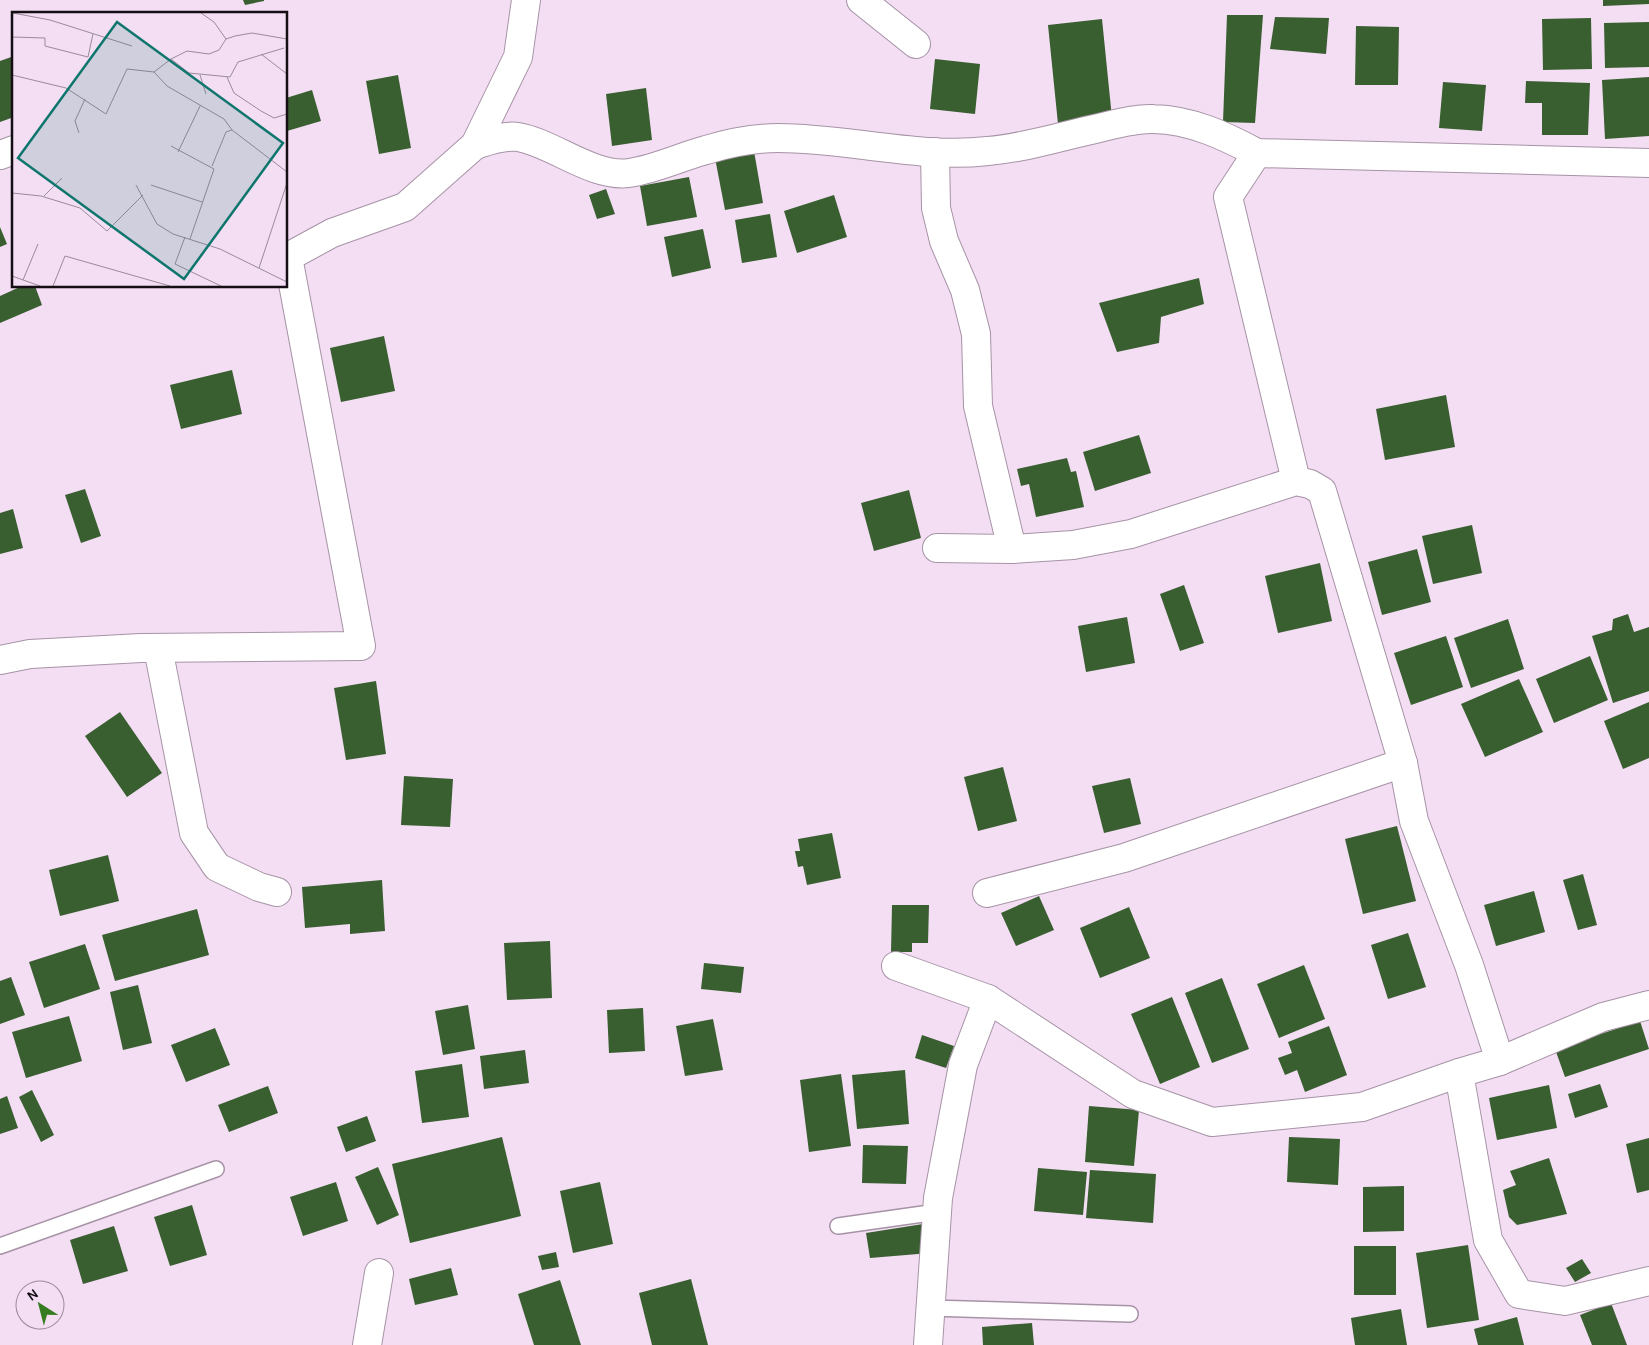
<svg xmlns="http://www.w3.org/2000/svg" width="1649" height="1345" font-family="Karla,sans-serif">
<rect width="100%" height="100%" fill="#f3def3"/>
<!-- building -->
<g fill="#395e30">
<polygon points="243,0 264,0 264,1 245,5"/>
<polygon points="1603,0 1649,0 1649,4 1603,6"/>
<polygon points="1227,15 1263,15 1255,123 1223,122"/>
<polygon points="1275,17 1329,18 1326,54 1270,49"/>
<polygon points="1591,18 1592,69 1543,70 1542,19"/>
<polygon points="1102,19 1112,118 1058,124 1048,25"/>
<polygon points="1649,22 1649,67 1605,68 1604,23"/>
<polygon points="1356,26 1399,27 1398,85 1355,85"/>
<polygon points="14,56 14,117 0,122 0,61"/>
<polygon points="935,59 980,64 975,114 930,109"/>
<polygon points="398,75 411,148 379,154 366,81"/>
<polygon points="1649,77 1649,136 1605,139 1602,80"/>
<polygon points="1526,81 1590,83 1588,135 1542,135 1542,103 1525,103"/>
<polygon points="1443,82 1486,85 1482,131 1439,128"/>
<polygon points="646,88 652,140 612,146 606,94"/>
<polygon points="312,90 321,121 287,131 286,98"/>
<polygon points="754,151 763,203 725,210 715,158"/>
<polygon points="689,177 697,217 647,226 640,186"/>
<polygon points="606,189 615,214 597,219 589,195"/>
<polygon points="834,195 847,237 797,253 784,211"/>
<polygon points="770,214 777,257 742,263 735,220"/>
<polygon points="0,227 7,244 0,247"/>
<polygon points="703,229 711,268 672,277 664,237"/>
<polygon points="1199,278 1204,304 1161,317 1159,343 1117,352 1099,303"/>
<polygon points="22,286 35,286 42,305 0,323 0,296"/>
<polygon points="384,336 395,391 341,402 330,348"/>
<polygon points="232,370 242,414 181,429 170,385"/>
<polygon points="1446,395 1455,447 1385,460 1376,409"/>
<polygon points="1139,435 1151,473 1095,491 1083,452"/>
<polygon points="1067,458 1071,472 1076,471 1084,507 1036,517 1029,484 1021,486 1017,469"/>
<polygon points="85,489 101,536 81,543 65,495"/>
<polygon points="909,490 921,538 874,551 861,503"/>
<polygon points="13,509 23,548 0,554 0,513"/>
<polygon points="1472,525 1482,573 1433,584 1422,536"/>
<polygon points="1417,549 1431,602 1382,615 1368,562"/>
<polygon points="1320,563 1332,621 1278,633 1265,576"/>
<polygon points="1184,585 1204,643 1180,651 1160,594"/>
<polygon points="1628,614 1634,632 1649,627 1649,691 1613,703 1592,636 1612,630 1613,619"/>
<polygon points="1127,617 1135,663 1086,672 1078,626"/>
<polygon points="1508,619 1524,669 1471,688 1454,638"/>
<polygon points="1446,636 1463,687 1411,705 1394,653"/>
<polygon points="1590,656 1608,700 1554,723 1536,679"/>
<polygon points="1519,679 1543,732 1485,757 1461,704"/>
<polygon points="376,681 386,754 346,760 334,688"/>
<polygon points="1649,702 1649,758 1623,769 1604,721"/>
<polygon points="120,712 162,773 127,797 85,736"/>
<polygon points="1003,767 1017,821 978,831 964,777"/>
<polygon points="404,776 453,779 450,827 401,825"/>
<polygon points="1130,778 1141,824 1104,833 1092,786"/>
<polygon points="1397,826 1416,901 1363,914 1345,839"/>
<polygon points="832,833 841,878 807,885 803,866 798,867 795,851 800,851 798,839"/>
<polygon points="108,855 119,901 60,916 49,870"/>
<polygon points="1583,874 1597,925 1578,930 1563,880"/>
<polygon points="382,880 385,931 350,934 350,924 305,928 302,887"/>
<polygon points="1534,891 1545,932 1496,946 1484,905"/>
<polygon points="1039,896 1054,930 1016,946 1001,913"/>
<polygon points="892,905 929,905 928,943 912,943 912,952 891,952"/>
<polygon points="1129,907 1150,958 1100,978 1080,928"/>
<polygon points="197,909 209,955 115,981 102,935"/>
<polygon points="1408,933 1426,987 1388,999 1371,945"/>
<polygon points="550,941 552,998 507,1000 504,943"/>
<polygon points="85,944 100,989 44,1008 29,962"/>
<polygon points="704,963 744,967 741,993 701,989"/>
<polygon points="1304,965 1325,1019 1279,1038 1257,984"/>
<polygon points="11,977 25,1015 0,1024 0,981"/>
<polygon points="1222,978 1249,1049 1212,1063 1185,993"/>
<polygon points="138,985 152,1043 123,1050 110,992"/>
<polygon points="1172,997 1200,1067 1160,1084 1131,1014"/>
<polygon points="468,1005 475,1049 443,1055 435,1011"/>
<polygon points="643,1008 645,1051 609,1053 607,1010"/>
<polygon points="69,1016 82,1061 26,1078 12,1032"/>
<polygon points="713,1019 723,1070 685,1076 676,1026"/>
<polygon points="1640,1021 1649,1049 1565,1077 1555,1049"/>
<polygon points="1329,1026 1347,1075 1305,1092 1297,1070 1285,1075 1278,1058 1292,1053 1288,1042"/>
<polygon points="215,1028 230,1065 186,1082 171,1045"/>
<polygon points="922,1035 954,1046 946,1068 915,1058"/>
<polygon points="525,1050 529,1083 484,1089 480,1056"/>
<polygon points="462,1064 469,1117 422,1123 415,1071"/>
<polygon points="905,1070 909,1124 857,1129 852,1075"/>
<polygon points="841,1074 851,1146 809,1152 800,1080"/>
<polygon points="1600,1084 1608,1107 1575,1118 1568,1094"/>
<polygon points="1549,1085 1557,1128 1497,1140 1489,1098"/>
<polygon points="268,1086 278,1113 229,1132 218,1105"/>
<polygon points="32,1090 54,1135 41,1142 19,1097"/>
<polygon points="7,1096 18,1128 0,1134 0,1099"/>
<polygon points="1089,1106 1139,1110 1134,1166 1085,1162"/>
<polygon points="367,1116 376,1141 346,1152 337,1127"/>
<polygon points="502,1137 521,1216 410,1243 392,1164"/>
<polygon points="1289,1137 1340,1139 1338,1185 1287,1182"/>
<polygon points="1649,1138 1649,1190 1637,1193 1626,1144"/>
<polygon points="863,1145 908,1146 906,1184 862,1183"/>
<polygon points="1549,1158 1567,1214 1517,1225 1509,1217 1503,1190 1516,1185 1510,1171"/>
<polygon points="378,1167 399,1215 377,1225 355,1177"/>
<polygon points="1038,1168 1087,1172 1083,1215 1034,1211"/>
<polygon points="1090,1170 1156,1174 1153,1223 1086,1218"/>
<polygon points="336,1182 348,1221 303,1236 290,1197"/>
<polygon points="600,1182 613,1244 573,1253 560,1191"/>
<polygon points="1404,1186 1404,1231 1363,1232 1363,1187"/>
<polygon points="192,1205 207,1255 170,1266 154,1217"/>
<polygon points="923,1224 930,1253 870,1258 866,1233"/>
<polygon points="114,1226 128,1271 83,1284 70,1240"/>
<polygon points="1468,1245 1479,1320 1427,1328 1416,1253"/>
<rect x="1354" y="1246" width="42" height="49"/>
<polygon points="556,1252 559,1267 542,1270 538,1256"/>
<polygon points="1582,1259 1591,1273 1575,1282 1566,1268"/>
<polygon points="451,1268 458,1295 415,1305 409,1279"/>
<polygon points="691,1279 708,1345 652,1345 639,1293"/>
<polygon points="560,1280 581,1345 534,1345 518,1294"/>
<polygon points="1611,1303 1627,1345 1592,1345 1580,1315"/>
<polygon points="1401,1309 1407,1345 1355,1345 1351,1318"/>
<polygon points="1517,1317 1524,1345 1478,1345 1474,1329"/>
<polygon points="1032,1323 1034,1345 983,1345 982,1327"/>
</g>
<g fill="none" stroke-linecap="round" stroke-linejoin="round">
<!-- lane casing -->
<g stroke="#a793a6" stroke-width="18">
<g id="lane">
<polyline points="838,1226 937,1212"/>
<polyline points="0,1246 216,1169"/>
<polyline points="931,1308 1130,1314"/>
</g>
</g>
<!-- street casing -->
<g stroke="#a793a6" stroke-width="30">
<g id="street">
<polyline points="861,0 916,44"/>
<path d="M475 145C488 141 504 135 518 137 553 143 593 178 629 173 656 169 680 157 706 150 729 143 754 138 778 138 848 138 918 159 988 151 1025 148 1062 136 1099 128 1116 124 1136 118 1154 119 1192 120 1225 136 1257 153L1649 163"/>
<polyline points="935,152 936,208 944,241 965,290 976,334 978,406 1012,549"/>
<polyline points="1257,153 1228,197 1296,481"/>
<polyline points="0,155 14,150"/>
<polyline points="937,548 1012,549 1073,545 1131,534 1296,481 1310,484 1322,491 1403,763 1414,821 1469,965 1500,1061"/>
<polyline points="158,648 194,833 217,867 259,887 277,892"/>
<polyline points="0,660 30,654 141,648 361,646 288,257 332,233 405,207 475,145 518,57 526,0"/>
<polyline points="987,893 1124,858 1403,763"/>
<polyline points="896,966 988,999 1133,1094 1212,1122 1362,1107 1459,1073 1500,1061 1603,1017 1649,1005"/>
<polyline points="1459,1073 1488,1240 1519,1294 1565,1301 1649,1281"/>
<polyline points="367,1345 379,1273"/>
<polyline points="928,1345 938,1198 963,1065 988,999"/>
</g>
</g>
<!-- lane -->
<use href="#lane" stroke="#fff" stroke-width="15"/>
<!-- street -->
<use href="#street" stroke="#fff" stroke-width="28"/>
</g>
<!-- overview -->
<g transform="translate(12 12)">
<rect width="275" height="275" fill="#f3def3"/>
<path fill="none" stroke="#9a8b9a" stroke-width="1" d="M1 1 38 8 120 34M189 1 202 10 214 27M0 25 33 26V34L76 45 81 22M249 42 275 62M159 47 175 39 197 42 207 38 214 27 223 24 240 21 275 27M142 60 155 74 212 107 220 118 275 160M0 63 54 76 94 102 115 57 142 60 159 47 177 61 218 65 226 50 272 36M188 63 194 82M215 65 222 81 249 99 262 106 275 102M67 121 63 109 73 87M159 134 202 157 178 227M166 140 188 94M200 154 214 120 220 118M124 173 145 212 161 222 208 237 275 270M139 173 190 190M0 181 29 184 68 196 95 219 131 183M32 184 50 166M173 225 163 252 209 274M247 256 275 171M0 264 28 274M11 268 26 232M41 274 53 244 158 274"/>
<path fill="#0f766e" fill-opacity="0.15" stroke="#0f766e" stroke-width="2.5" d="M105 10 271 131 172 267 6 146Z"/>
<rect width="275" height="275" fill="none" stroke="#150e15" stroke-width="2.5"/>
</g>
<!-- north arrow -->
<g transform="translate(40 1305) rotate(324)"><circle r="24" fill="#f3def3" stroke="#9a8b9a"/>
<path d="M0-4L9 19L0 12L-9 19Z" fill="#357c21"/>
<text y="-8" font-size="14" font-weight="bold" text-anchor="middle" fill="#150e15">N</text>
</g>
</svg>
